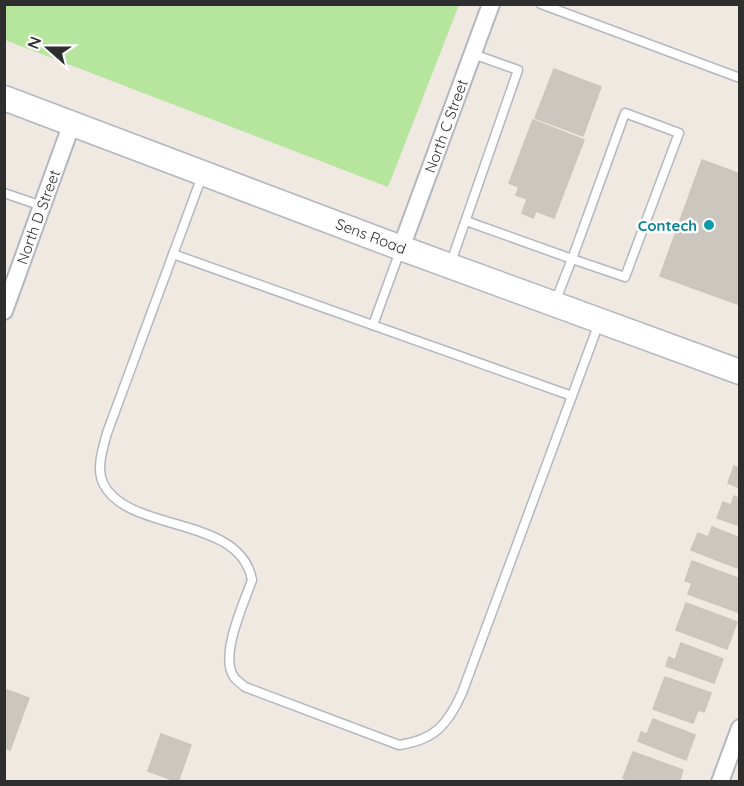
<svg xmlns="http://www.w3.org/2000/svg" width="744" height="786" font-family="Quicksand,sans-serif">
<rect width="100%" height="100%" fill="#efe9e1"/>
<!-- green -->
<polygon fill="#b6e59e" points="4,5 5,4 459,5 388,187 5,40"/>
<!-- building -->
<g fill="#cbc7bf" stroke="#cbc5ba" stroke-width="1.5">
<polygon points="554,69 601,87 583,136 535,118"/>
<polygon points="533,120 584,140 554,218 536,211 533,218 522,213 527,199 516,195 519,187 509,183"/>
<polygon points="702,160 740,174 740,305 660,276"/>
<polygon points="734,466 740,468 740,488 728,483"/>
<polygon points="734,496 740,499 740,526 717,518 723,502 731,505"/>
<polygon points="712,527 740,538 740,569 691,550 698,533 708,537"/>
<polygon points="692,561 740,579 740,613 688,594 692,583 685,581"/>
<polygon points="686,603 737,622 727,649 676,630"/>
<polygon points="681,643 723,659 714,683 666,666 669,657 675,660"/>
<polygon points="665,677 711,693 704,712 698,710 693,723 653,709"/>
<polygon points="4,689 29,698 10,750 4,748"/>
<polygon points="653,719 695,735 686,760 638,741 641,732 647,734"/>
<polygon points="161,734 191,745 178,782 148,771"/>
<polygon points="633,752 683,770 679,782 632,782 623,778"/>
</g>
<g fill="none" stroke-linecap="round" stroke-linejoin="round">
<!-- service casing -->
<g stroke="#b4b7c1" stroke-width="11">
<g id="service">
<polyline points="541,4 740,78"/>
<polygon points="625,113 679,133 625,277 572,259"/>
<path d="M202 176 107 433C103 448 96 468 103 483 127 534 240 514 252 580 244 603 219 656 234 677 237 681 242 684 245 687L399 745C435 740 448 724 462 693L599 323"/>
<polyline points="4,193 42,206"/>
<polyline points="466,221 572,259 555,302"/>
<polyline points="173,254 572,396"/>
<polyline points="450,265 518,70 473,54"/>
<polyline points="373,325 400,251"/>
</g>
</g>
<!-- minor casing -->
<g stroke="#b4b7c1" stroke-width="20">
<g id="minor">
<polyline points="401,248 491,4"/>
<polyline points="4,311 72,123"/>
<polyline points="720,782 740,728"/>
</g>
</g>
<!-- secondary casing -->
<g stroke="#b4b7c1" stroke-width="27">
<polyline id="secondary" points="4,98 401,248 740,372"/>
</g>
<!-- service -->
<use href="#service" stroke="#fff" stroke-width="8"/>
<!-- minor -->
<use href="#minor" stroke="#fff" stroke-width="16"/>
<!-- secondary -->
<use href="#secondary" stroke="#fff" stroke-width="24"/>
</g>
<!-- markers -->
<circle fill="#0f9aa8" stroke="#fff" stroke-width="2" cx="709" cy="225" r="6"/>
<g text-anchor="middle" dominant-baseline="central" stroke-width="5" stroke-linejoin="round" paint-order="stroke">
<!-- street labels -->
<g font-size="15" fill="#2e2e2e" stroke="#fff">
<text transform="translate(446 126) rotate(-70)">North C Street</text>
<text transform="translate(38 217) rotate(-70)">North D Street</text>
<text transform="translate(371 236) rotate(21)">Sens Road</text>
</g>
<!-- culture labels -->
<g font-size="15" font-weight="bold" fill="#0d838f" stroke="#fff" text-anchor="end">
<text x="697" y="225">Contech</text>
</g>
</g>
<!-- border -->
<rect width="744" height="786" fill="none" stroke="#2e2e2e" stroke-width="12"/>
<!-- north arrow -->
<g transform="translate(48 48) rotate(291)" stroke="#ffffff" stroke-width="4.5" paint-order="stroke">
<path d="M0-4.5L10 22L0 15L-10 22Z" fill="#2e2e2e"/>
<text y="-9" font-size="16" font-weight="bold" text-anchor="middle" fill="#2e2e2e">N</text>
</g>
</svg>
